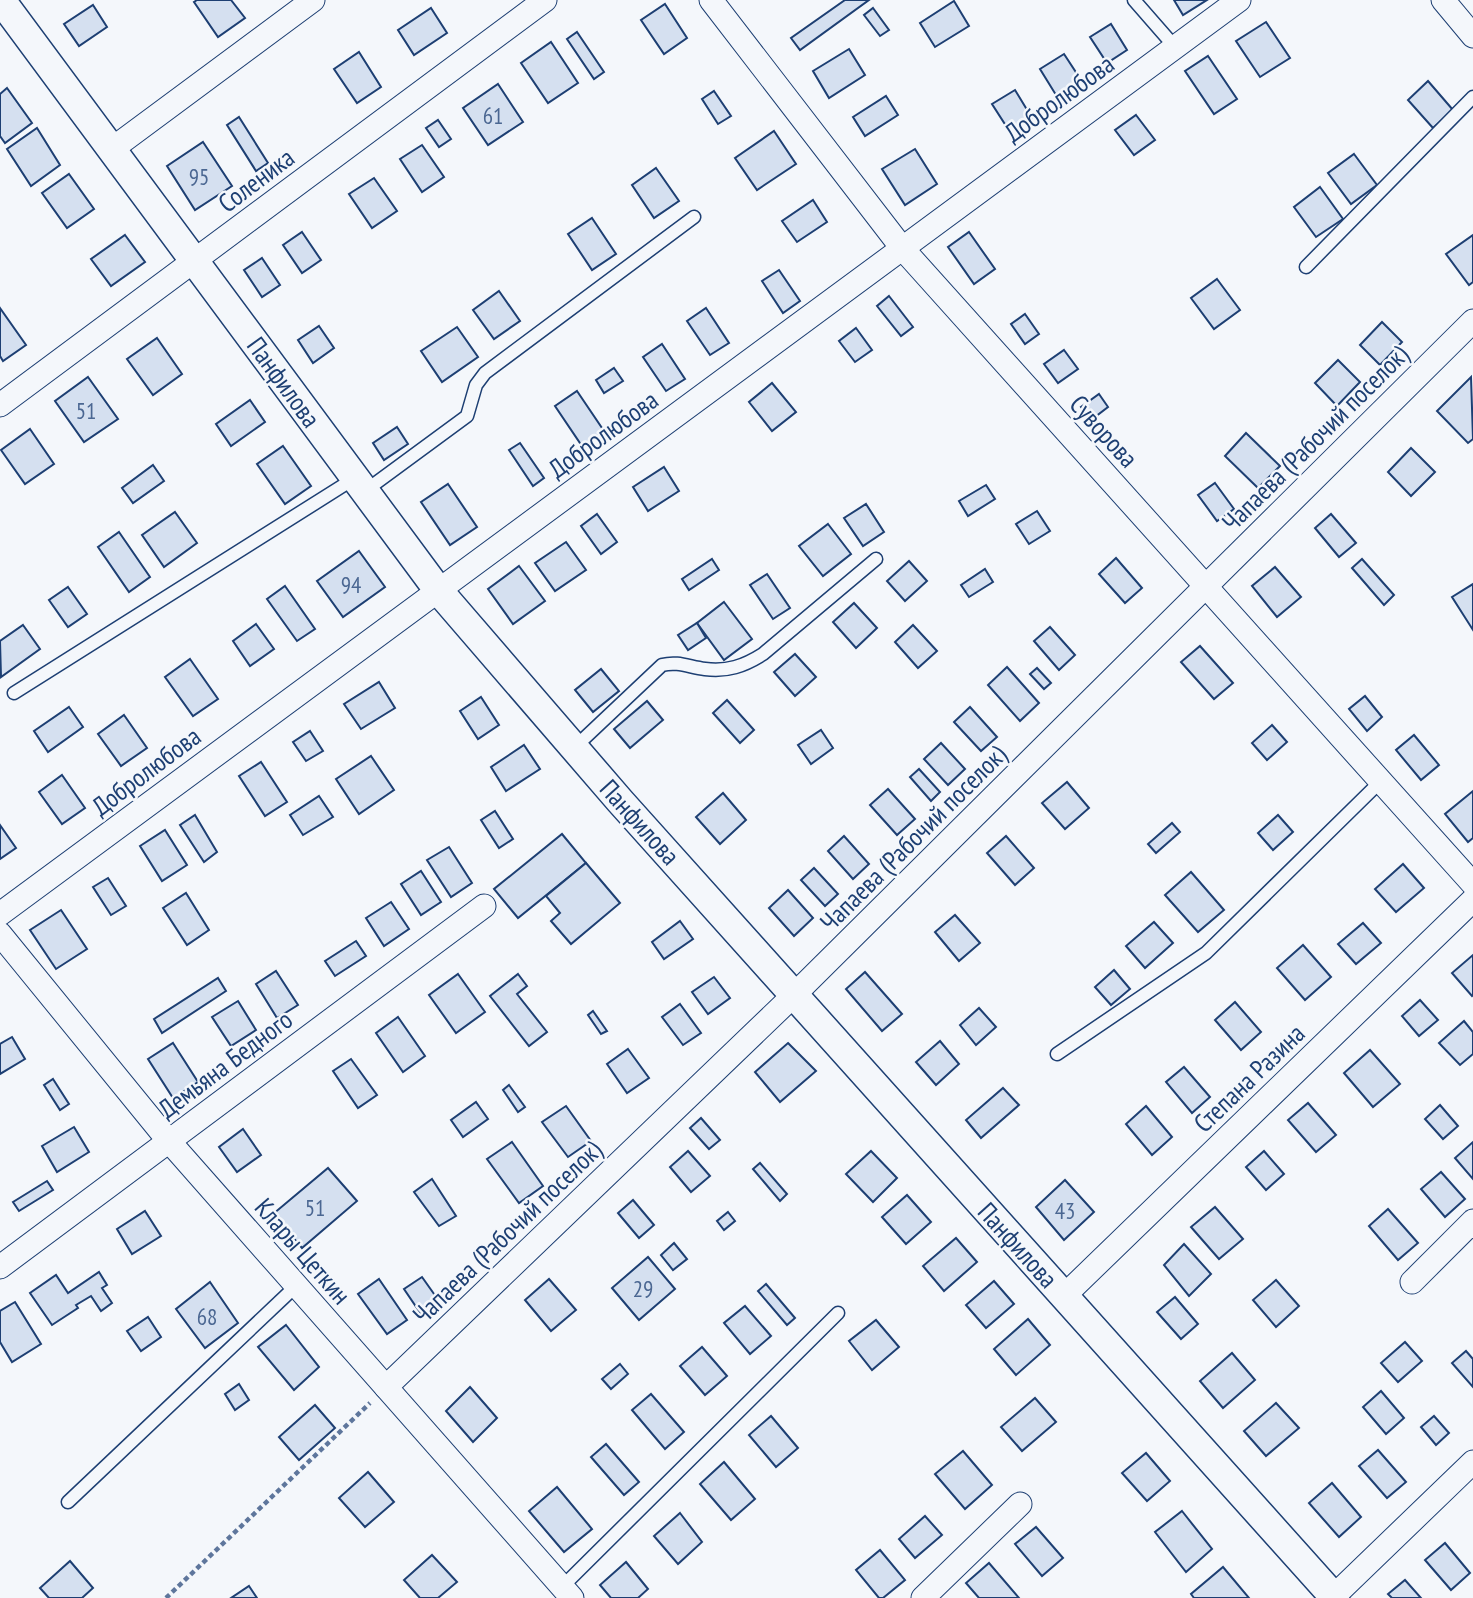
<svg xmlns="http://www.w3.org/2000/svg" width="1473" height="1598" font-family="'PT Sans Narrow',sans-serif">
<rect width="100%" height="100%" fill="#f4f7fb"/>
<!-- building -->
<g fill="#d5e0f0" stroke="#1d3f73" stroke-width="2">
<polygon points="197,0 231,0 245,18 218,37 194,2"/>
<polygon points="845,0 869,0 800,50 791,38"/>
<polygon points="1174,0 1207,0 1183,15"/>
<polygon points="954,1 969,26 935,47 920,23"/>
<polygon points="665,4 687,38 664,54 641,20"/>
<polygon points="93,5 107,27 79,46 64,24"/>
<polygon points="431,8 447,33 414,55 398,30"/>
<polygon points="873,8 889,30 880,36 864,15"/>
<polygon points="1266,22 1290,58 1260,77 1236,41"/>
<polygon points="1111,24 1127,50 1107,63 1090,37"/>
<polygon points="577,32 604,72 594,79 567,39"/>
<polygon points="551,42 578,83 548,103 521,63"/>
<polygon points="849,49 865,75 829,98 813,71"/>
<polygon points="359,52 381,87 357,103 334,69"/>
<polygon points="1064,54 1081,80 1056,95 1040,69"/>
<polygon points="1208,56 1237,99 1214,114 1185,71"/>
<polygon points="1428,81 1453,110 1433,128 1408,100"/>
<polygon points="498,84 523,122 488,145 463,108"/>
<polygon points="7,88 32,123 5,143 0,136 0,94"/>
<polygon points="1015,90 1032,118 1010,132 992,104"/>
<polygon points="714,91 731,116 718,124 702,99"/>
<polygon points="886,96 898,115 865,136 853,117"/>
<polygon points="1136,115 1155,140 1134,155 1115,130"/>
<polygon points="239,117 268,163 256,171 227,125"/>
<polygon points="438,120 451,139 439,147 426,128"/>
<polygon points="37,128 60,165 31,186 7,149"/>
<polygon points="774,131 796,164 757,190 735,158"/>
<polygon points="203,142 232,186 195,210 167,166"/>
<polygon points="422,145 444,177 422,192 400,159"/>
<polygon points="915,149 937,184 905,205 882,169"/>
<polygon points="1354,154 1377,185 1351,204 1328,173"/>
<polygon points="656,168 679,201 654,218 632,185"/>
<polygon points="69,174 94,209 67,228 42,193"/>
<polygon points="374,178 397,211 372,228 349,194"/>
<polygon points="1320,187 1343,219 1316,237 1294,207"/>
<polygon points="813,200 827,222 797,242 782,221"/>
<polygon points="592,218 616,254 592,270 568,234"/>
<polygon points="302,232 321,260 302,273 283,245"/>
<polygon points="969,232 995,269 974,284 948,247"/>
<polygon points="125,235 145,262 111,286 91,259"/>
<polygon points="1473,235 1473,282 1469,285 1446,254"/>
<polygon points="262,258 280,285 262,297 244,270"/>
<polygon points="779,270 800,301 783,313 762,281"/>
<polygon points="1217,279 1240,310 1214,329 1191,298"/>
<polygon points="499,291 520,321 494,339 473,310"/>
<polygon points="889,296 913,327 901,336 877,306"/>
<polygon points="0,308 26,345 3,361 0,356"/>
<polygon points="706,308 729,343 710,355 687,321"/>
<polygon points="1025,314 1039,334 1025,344 1011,324"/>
<polygon points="1382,322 1402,342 1380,365 1360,345"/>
<polygon points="319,326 334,348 313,363 298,340"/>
<polygon points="457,327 478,357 442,382 421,351"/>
<polygon points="856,328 872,350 855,362 839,341"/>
<polygon points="157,338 182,374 153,395 127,359"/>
<polygon points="662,344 685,379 666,391 643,357"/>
<polygon points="1064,350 1078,369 1058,383 1044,364"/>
<polygon points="1338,360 1360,382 1337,406 1315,383"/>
<polygon points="614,368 623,381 604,393 596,380"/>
<polygon points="88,377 118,419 84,442 55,401"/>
<polygon points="1471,377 1473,439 1468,443 1437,411"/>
<polygon points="772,383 796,412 772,431 749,402"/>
<polygon points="577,391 604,431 582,446 555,406"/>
<polygon points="1099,394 1108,407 1091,420 1081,407"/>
<polygon points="250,400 265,422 231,446 216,424"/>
<polygon points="397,427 408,444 384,460 373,443"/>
<polygon points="30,429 54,464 25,484 1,450"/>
<polygon points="1246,433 1280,466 1258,488 1225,456"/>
<polygon points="520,443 544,478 533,486 509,450"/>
<polygon points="283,446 311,486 285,504 257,464"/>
<polygon points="1411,448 1435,472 1411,496 1388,472"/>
<polygon points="153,465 164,481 133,503 122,488"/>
<polygon points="664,467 679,491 648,511 633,487"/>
<polygon points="1215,483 1234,509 1217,521 1198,495"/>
<polygon points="448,484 477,527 450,545 421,502"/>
<polygon points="986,485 995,499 968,516 959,501"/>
<polygon points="866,504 884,532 863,546 844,518"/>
<polygon points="1037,511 1050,531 1029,544 1016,524"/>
<polygon points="175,512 197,543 164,567 142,535"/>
<polygon points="597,514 617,542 601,554 581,526"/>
<polygon points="1331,514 1356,543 1339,557 1315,528"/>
<polygon points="828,524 851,554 823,576 799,546"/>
<polygon points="119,532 150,577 129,592 98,547"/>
<polygon points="566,542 586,570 555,591 535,563"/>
<polygon points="359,551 385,587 343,617 317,581"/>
<polygon points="1116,558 1142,588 1125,603 1099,574"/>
<polygon points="712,559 719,570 689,590 682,579"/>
<polygon points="1362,559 1394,595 1384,605 1352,568"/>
<polygon points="909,561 927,581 905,601 887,581"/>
<polygon points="519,566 545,601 513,624 488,589"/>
<polygon points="1275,567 1301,597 1277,617 1252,586"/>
<polygon points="985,569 993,582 969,597 961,585"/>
<polygon points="767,574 790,608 773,619 750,585"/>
<polygon points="1473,584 1473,630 1452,597"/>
<polygon points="285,586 315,629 297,641 267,599"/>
<polygon points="68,587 87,614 68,627 49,600"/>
<polygon points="724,602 752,639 724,660 697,623"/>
<polygon points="854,603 877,628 856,648 833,622"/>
<polygon points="697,623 706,638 688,650 678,635"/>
<polygon points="256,624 274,649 250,666 233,641"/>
<polygon points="23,625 40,649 1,677 0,641"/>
<polygon points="913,625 937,651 918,668 895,642"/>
<polygon points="1050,627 1075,655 1059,670 1034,641"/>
<polygon points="1200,646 1233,683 1214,699 1181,662"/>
<polygon points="795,654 816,677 795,696 774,672"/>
<polygon points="190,659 218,699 193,716 165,677"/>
<polygon points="1007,667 1039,703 1020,721 988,685"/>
<polygon points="1037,668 1051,683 1044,689 1030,674"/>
<polygon points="601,669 619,691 593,712 575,690"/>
<polygon points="379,682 395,708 361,729 344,704"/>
<polygon points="1365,696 1382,717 1367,731 1349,709"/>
<polygon points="481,697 499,725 478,739 460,711"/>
<polygon points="727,700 754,730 740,743 713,713"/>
<polygon points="647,701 663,720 630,748 614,729"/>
<polygon points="69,707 83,727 48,752 34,731"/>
<polygon points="970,707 997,737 981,751 954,722"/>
<polygon points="124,715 147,748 121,766 98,734"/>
<polygon points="1272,725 1287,742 1267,760 1252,743"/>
<polygon points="821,730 833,748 811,764 798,745"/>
<polygon points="310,731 323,751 306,761 293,742"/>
<polygon points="1414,735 1439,765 1421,780 1396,750"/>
<polygon points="941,743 965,769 948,785 924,759"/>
<polygon points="524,745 540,769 506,791 491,767"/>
<polygon points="371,756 394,790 359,814 336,779"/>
<polygon points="261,762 287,802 265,816 239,776"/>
<polygon points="919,769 940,792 931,801 910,777"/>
<polygon points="62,775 85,808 62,824 39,792"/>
<polygon points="1067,782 1089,808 1065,829 1042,803"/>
<polygon points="888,789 915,819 897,835 870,805"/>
<polygon points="1473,791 1473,838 1468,842 1445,814"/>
<polygon points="723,793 746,820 720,844 696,817"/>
<polygon points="319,796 333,817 303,835 290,815"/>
<polygon points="495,811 513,839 499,848 481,820"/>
<polygon points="195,815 217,852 204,862 180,825"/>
<polygon points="1278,815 1293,832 1273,850 1258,833"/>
<polygon points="1172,823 1180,832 1156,853 1148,844"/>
<polygon points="0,825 16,848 0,859"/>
<polygon points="165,830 187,865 162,881 140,846"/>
<polygon points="562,834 586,863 518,918 494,889"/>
<polygon points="844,836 869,864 853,879 828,851"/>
<polygon points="1006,836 1034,868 1015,885 987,853"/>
<polygon points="449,847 472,883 451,897 427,860"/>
<polygon points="586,863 620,903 571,944 551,921 560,913 546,896"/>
<polygon points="1403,864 1424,888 1396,912 1375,889"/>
<polygon points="814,868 838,894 825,906 801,880"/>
<polygon points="421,871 441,902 421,915 401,884"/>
<polygon points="1191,872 1224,910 1198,932 1165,895"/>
<polygon points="108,878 126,906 111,915 93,887"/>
<polygon points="788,890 813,918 794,936 769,908"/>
<polygon points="186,893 209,930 187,945 163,908"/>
<polygon points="391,902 409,929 384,946 366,918"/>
<polygon points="61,910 87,949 56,969 30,930"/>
<polygon points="955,915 980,943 959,961 935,932"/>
<polygon points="680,921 693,939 664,959 652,942"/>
<polygon points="1154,922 1173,943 1145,968 1126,946"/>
<polygon points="1363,923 1381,943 1356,964 1338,944"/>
<polygon points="356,941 366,956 335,976 325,961"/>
<polygon points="1303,945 1331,977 1305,1000 1277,968"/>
<polygon points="1473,955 1473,995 1472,996 1452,973"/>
<polygon points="1114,970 1130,989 1111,1005 1095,987"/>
<polygon points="276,971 298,1005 277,1018 256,984"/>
<polygon points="865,972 902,1014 882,1031 846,989"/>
<polygon points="458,974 485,1012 456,1033 429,995"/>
<polygon points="518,974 527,986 517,994 547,1032 529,1046 490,996"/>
<polygon points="714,977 730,998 708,1014 692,992"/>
<polygon points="218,978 226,991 162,1033 154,1019"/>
<polygon points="1420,1000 1438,1020 1419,1036 1402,1016"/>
<polygon points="238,1001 256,1030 231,1046 212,1017"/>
<polygon points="1235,1002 1261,1032 1241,1050 1215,1020"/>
<polygon points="680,1004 701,1033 683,1045 662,1017"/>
<polygon points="979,1008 996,1027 976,1045 960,1025"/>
<polygon points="593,1011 607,1031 601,1034 588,1015"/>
<polygon points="398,1017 425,1056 403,1072 376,1033"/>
<polygon points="1464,1021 1473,1032 1473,1054 1460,1065 1439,1043"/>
<polygon points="12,1037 25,1059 0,1074 0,1044"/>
<polygon points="940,1041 959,1064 936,1085 916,1062"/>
<polygon points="173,1043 198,1082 173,1098 148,1059"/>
<polygon points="788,1043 816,1071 780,1102 755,1072"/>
<polygon points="628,1049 649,1078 627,1093 607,1064"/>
<polygon points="1370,1050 1400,1084 1373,1107 1344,1073"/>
<polygon points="351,1059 377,1095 358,1108 333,1071"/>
<polygon points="1184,1067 1210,1097 1192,1113 1166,1082"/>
<polygon points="53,1079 69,1104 60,1110 44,1085"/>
<polygon points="509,1085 525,1107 518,1112 503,1090"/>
<polygon points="1003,1088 1019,1105 981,1138 966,1120"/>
<polygon points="476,1102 488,1119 463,1137 451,1120"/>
<polygon points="1308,1103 1336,1135 1316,1152 1288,1120"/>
<polygon points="1440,1105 1458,1126 1443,1139 1425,1119"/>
<polygon points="566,1106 591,1141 568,1157 542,1122"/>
<polygon points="1146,1106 1172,1137 1152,1155 1126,1124"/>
<polygon points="701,1118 720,1140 709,1149 690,1128"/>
<polygon points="74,1127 89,1152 57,1172 42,1146"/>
<polygon points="243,1129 261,1155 237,1172 219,1147"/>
<polygon points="512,1142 543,1186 519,1203 487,1159"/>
<polygon points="1473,1142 1473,1179 1455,1158"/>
<polygon points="688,1151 710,1176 691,1192 670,1167"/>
<polygon points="871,1151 897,1178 873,1202 846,1174"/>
<polygon points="1264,1151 1284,1174 1266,1190 1246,1167"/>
<polygon points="760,1163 787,1194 780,1201 753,1169"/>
<polygon points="328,1168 357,1201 302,1248 273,1214"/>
<polygon points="1441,1172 1465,1199 1445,1217 1421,1189"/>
<polygon points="432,1179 456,1216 439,1226 414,1192"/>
<polygon points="1065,1180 1094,1212 1064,1240 1036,1207"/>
<polygon points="47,1181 53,1190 19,1211 13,1202"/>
<polygon points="907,1195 931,1222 906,1244 882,1217"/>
<polygon points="633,1200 654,1225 639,1238 618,1213"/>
<polygon points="1215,1207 1243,1239 1219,1259 1191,1227"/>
<polygon points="1388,1209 1418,1243 1398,1260 1369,1226"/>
<polygon points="145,1211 161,1236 132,1254 117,1229"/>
<polygon points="728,1212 735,1221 724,1230 717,1221"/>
<polygon points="956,1238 977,1262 944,1291 923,1266"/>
<polygon points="674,1243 687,1259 673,1270 661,1255"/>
<polygon points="1184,1244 1211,1274 1189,1296 1164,1265"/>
<polygon points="648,1257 675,1289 639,1320 612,1288"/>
<polygon points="99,1272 107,1285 102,1288 112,1303 101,1311 91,1296 76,1305 78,1308 52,1325 30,1293 56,1275 68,1293"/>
<polygon points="422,1277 439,1301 421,1314 404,1289"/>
<polygon points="379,1279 407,1320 387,1334 358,1294"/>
<polygon points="549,1279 576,1310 551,1331 525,1300"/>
<polygon points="1276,1280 1299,1306 1276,1327 1253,1300"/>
<polygon points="994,1281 1014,1304 986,1328 966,1305"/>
<polygon points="210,1282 238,1323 205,1348 176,1309"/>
<polygon points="766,1284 795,1318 787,1325 758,1291"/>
<polygon points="1175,1297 1198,1324 1181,1339 1157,1312"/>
<polygon points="15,1302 41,1344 12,1362 0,1342 0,1311"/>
<polygon points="745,1306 771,1336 750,1354 724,1323"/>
<polygon points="148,1317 161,1337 141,1351 127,1331"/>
<polygon points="1028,1319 1050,1345 1016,1375 994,1349"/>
<polygon points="876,1320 899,1347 872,1370 849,1341"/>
<polygon points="286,1325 319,1367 294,1390 258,1347"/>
<polygon points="1405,1342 1422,1361 1398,1382 1381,1363"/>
<polygon points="702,1347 727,1376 705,1395 680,1366"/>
<polygon points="1466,1351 1473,1359 1473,1387 1452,1363"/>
<polygon points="1232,1353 1255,1380 1223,1408 1200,1381"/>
<polygon points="620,1364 628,1374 611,1389 602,1379"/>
<polygon points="239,1384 249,1400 235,1410 225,1394"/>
<polygon points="470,1387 497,1418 473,1442 446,1411"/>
<polygon points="1381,1391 1404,1418 1386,1434 1363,1407"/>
<polygon points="651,1394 684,1432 665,1449 632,1410"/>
<polygon points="1035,1398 1056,1422 1022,1451 1001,1427"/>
<polygon points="1276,1403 1299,1428 1266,1456 1244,1431"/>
<polygon points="315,1405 335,1428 299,1460 279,1437"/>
<polygon points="771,1416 798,1448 776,1467 749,1435"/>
<polygon points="1434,1416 1449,1433 1436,1445 1421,1427"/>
<polygon points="606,1444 639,1482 624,1495 591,1457"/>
<polygon points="1378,1450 1406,1482 1387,1498 1359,1466"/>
<polygon points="963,1451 992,1485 965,1509 935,1474"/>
<polygon points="1146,1453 1170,1481 1147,1501 1122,1473"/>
<polygon points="724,1462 755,1499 731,1520 700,1484"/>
<polygon points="368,1472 394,1502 365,1527 339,1498"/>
<polygon points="1332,1483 1361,1517 1339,1537 1309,1503"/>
<polygon points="557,1487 592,1529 564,1552 529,1511"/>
<polygon points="1182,1511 1212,1549 1186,1572 1155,1532"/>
<polygon points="680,1513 702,1542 678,1564 654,1536"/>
<polygon points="925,1516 942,1535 915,1558 899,1539"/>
<polygon points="1036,1527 1063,1558 1042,1576 1015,1544"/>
<polygon points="1445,1543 1470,1573 1451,1590 1425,1560"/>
<polygon points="880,1550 905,1580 883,1598 879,1598 856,1570"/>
<polygon points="432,1555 457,1582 438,1598 420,1598 404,1580"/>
<polygon points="70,1561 93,1588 82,1598 49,1598 40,1588"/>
<polygon points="626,1562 648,1589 638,1598 611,1598 600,1585"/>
<polygon points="989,1563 1019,1598 979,1598 966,1583"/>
<polygon points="1223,1567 1249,1598 1194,1598 1191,1594"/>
<polygon points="1405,1580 1421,1598 1392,1598 1388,1594"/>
<polygon points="249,1586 257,1598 231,1598"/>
</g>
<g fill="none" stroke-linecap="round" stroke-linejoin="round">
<!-- service casing -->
<g stroke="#1d3f73" stroke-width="15">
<g id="service">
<polyline points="1134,0 1175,47"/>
<polyline points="1306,267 1473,97"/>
<polyline points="365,491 467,416 476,385 485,373 694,217"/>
<polyline points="14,693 355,478"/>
<path d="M574 748 662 665C678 661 689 667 705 669 727 672 744 666 763 654L876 559"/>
<polyline points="1057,1054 1206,953 1381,781"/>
<polyline points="68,1502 296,1286"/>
<polyline points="562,1587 838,1313"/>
</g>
</g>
<!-- minor casing -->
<g stroke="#1d3f73" stroke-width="25">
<g id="minor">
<polyline points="711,0 902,248 1473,884"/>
<polyline points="1443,0 1473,36"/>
<polyline points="112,149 313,0"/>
<polyline points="0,405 545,0"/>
<polyline points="0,914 1239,0"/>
<polyline points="0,934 168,1140 572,1598"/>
<polyline points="0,1267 484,906"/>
<polyline points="1412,1282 1473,1221"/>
<polyline points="1064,1296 1473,900"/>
<polyline points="386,1387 794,995 1473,321"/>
<polyline points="923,1598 1020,1504"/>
<polyline points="1332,1598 1473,1462"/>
</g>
</g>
<!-- tertiary casing -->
<g stroke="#1d3f73" stroke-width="31">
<polyline id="tertiary" points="1,0 438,590 620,801 1335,1598"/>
</g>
<!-- path -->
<polyline stroke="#5e769c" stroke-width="4.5" stroke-dasharray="5 3.5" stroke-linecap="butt" points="166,1598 370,1403"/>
<!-- service -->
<use href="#service" stroke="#f4f7fb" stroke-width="12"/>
<!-- minor -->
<use href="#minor" stroke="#f4f7fb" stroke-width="23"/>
<!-- tertiary -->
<use href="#tertiary" stroke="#f4f7fb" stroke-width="28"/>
</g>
<g text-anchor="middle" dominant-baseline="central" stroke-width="5" stroke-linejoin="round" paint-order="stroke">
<!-- number labels -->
<g font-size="23" fill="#4b6792">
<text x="493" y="115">61</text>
<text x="199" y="176">95</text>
<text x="86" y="410">51</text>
<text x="351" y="584">94</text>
<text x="315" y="1207">51</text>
<text x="1065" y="1210">43</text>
<text x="643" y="1288">29</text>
<text x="207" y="1316">68</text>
</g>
<!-- street labels -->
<g font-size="26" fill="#1d3f73" stroke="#f4f7fb">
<text transform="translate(1059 98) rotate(-36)">Добролюбова</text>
<text transform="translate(256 180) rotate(-37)">Соленика</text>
<text transform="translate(284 382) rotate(54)">Панфилова</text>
<text transform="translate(1104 431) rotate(48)">Суворова</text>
<text transform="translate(603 434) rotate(-36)">Добролюбова</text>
<text transform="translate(1315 438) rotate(-45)">Чапаева (Рабочий поселок)</text>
<text transform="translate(146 771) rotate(-37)">Добролюбова</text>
<text transform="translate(640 822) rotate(48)">Панфилова</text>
<text transform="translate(913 838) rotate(-45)">Чапаева (Рабочий поселок)</text>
<text transform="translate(225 1064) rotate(-37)">Демьяна Бедного</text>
<text transform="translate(1249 1078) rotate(-44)">Степана Разина</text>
<text transform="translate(507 1232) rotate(-44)">Чапаева (Рабочий поселок)</text>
<text transform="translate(1018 1245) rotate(48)">Панфилова</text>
<text transform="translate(303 1251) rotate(49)">Клары Цеткин</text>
</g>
</g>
</svg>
